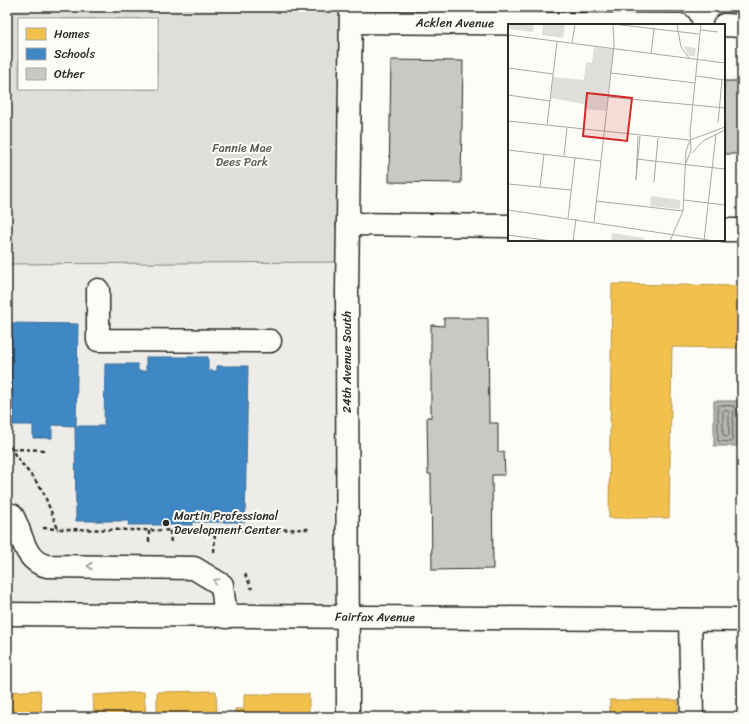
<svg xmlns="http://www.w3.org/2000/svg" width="749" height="724" font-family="Sriracha,sans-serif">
<rect width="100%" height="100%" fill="#fdfcf7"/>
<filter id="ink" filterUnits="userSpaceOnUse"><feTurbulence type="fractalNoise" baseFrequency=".025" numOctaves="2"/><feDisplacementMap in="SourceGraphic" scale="8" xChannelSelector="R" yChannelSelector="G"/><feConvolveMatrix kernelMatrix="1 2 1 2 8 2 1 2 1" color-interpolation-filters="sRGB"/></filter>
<g filter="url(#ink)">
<!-- built -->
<polygon fill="#edece8" points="7,74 19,89 157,89 350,74 349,618 7,613"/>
<!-- green -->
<path fill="#dfdeda" stroke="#858482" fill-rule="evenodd" d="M7 7H351L347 262 7 264ZM19 19H157V89H19Z"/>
<!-- water -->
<rect fill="#b5b4b1" stroke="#7e7d7b" x="714" y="401" width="24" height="45"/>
<!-- homes -->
<g fill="#f2c14e" stroke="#b69444">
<polygon points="612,284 742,286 742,348 672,347 669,518 609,518"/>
<polygon points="40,690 42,717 7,717 7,692"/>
<polygon points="216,691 217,717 157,717 157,692"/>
<polygon points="144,692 146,717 94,717 93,695"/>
<polygon points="244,694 309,694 309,717 235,717 235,709 244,709"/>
<rect x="610" y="700" width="68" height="17"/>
</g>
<!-- schools -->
<g fill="#3f88c5" stroke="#396c97">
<polygon points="9,323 78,324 76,426 52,425 52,438 33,438 33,425 8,425"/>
<polygon points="146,357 208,357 208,371 217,371 217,366 248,366 245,522 192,522 192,525 128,525 129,521 76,521 75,426 104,426 105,364 138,364 138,371 146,371"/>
</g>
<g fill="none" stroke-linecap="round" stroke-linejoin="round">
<!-- shore -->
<g stroke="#626261" stroke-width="1">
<polygon points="720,405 734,406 732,442 718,441 718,407"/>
<polygon points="725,410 729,412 729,435 727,437 723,435 723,412"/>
</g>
</g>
<!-- building -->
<g fill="#c9c8c4" stroke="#2b2b2b">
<polygon points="391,60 463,61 461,183 389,182"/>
<rect x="724" y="81" width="18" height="73"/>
<polygon points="444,318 488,318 489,423 498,423 498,452 504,451 505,475 492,475 493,569 432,570 431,474 428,474 427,417 431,417 431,325 444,326"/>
<polygon points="739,662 742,662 742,710 738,710"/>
</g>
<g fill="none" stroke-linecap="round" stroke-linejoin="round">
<!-- minor casing -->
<g stroke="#2b2b2b" stroke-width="25">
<g id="minor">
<path id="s1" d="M351 22 680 25"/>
<polyline points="724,25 742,26"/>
<polyline points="348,224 509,226"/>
<polyline points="724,230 742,230"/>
<polyline points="98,290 98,340 270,341"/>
<path d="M12 515C23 534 23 561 47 566L194 568 222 585 226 617"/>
<path id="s2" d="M7 614 742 620"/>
<polyline points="690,620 692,717"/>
<polyline points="348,717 347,291 351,7"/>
</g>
</g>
<!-- path -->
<g stroke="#2b2b2b" stroke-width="2.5" stroke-dasharray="4 3" stroke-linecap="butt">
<polyline points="7,317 7,303"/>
<polyline points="7,440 15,455 42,489 58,529 215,531 310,529"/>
<polyline points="12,449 47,450"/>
<polyline points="43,528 58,529"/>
<polyline points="149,531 149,544"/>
<polyline points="170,531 171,544"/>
<polyline points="214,552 215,531"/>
<polyline points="245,574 252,589"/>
</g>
<!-- minor -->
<use href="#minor" stroke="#fdfcf7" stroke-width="22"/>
</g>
<!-- one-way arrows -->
<defs><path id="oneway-chevron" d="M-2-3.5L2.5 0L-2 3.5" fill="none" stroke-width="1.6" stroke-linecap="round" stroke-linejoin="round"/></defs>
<g stroke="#9e9e9b">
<use href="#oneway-chevron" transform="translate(90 566) rotate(-180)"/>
<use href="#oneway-chevron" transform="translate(216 581) rotate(-145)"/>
</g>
</g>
<!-- markers -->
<circle fill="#2b2b2b" stroke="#fdfcf7" stroke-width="1.5" cx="166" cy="523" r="4"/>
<g text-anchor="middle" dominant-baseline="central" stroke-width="4" stroke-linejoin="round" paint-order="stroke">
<!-- street labels -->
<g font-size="12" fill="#2b2b2b" stroke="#fdfcf7">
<text stroke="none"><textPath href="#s1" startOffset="104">Acklen Avenue</textPath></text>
<text transform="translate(347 362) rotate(-90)">24th Avenue South</text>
<text stroke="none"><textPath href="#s2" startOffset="368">Fairfax Avenue</textPath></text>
</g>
<!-- park labels -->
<g font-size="12" fill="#585857" stroke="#fdfcf7">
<text x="242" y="148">Fannie Mae<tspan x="242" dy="14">Dees Park</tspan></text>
</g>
<!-- poi labels -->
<g font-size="12" fill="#2b2b2b" stroke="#fdfcf7" text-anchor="start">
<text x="174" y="516">Martin Professional<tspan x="174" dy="14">Development Center</tspan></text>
</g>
</g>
<!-- overview -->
<g transform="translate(508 24)">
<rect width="217" height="217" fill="#fdfcf7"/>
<path d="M2 0H26L25 8 1 5ZM35 0 57 1 55 14 34 11ZM175 22 188 24 187 32H181ZM86 23 106 25 98 87 76 85V80L43 74 45 53 76 56 78 38 84 39ZM143 172 172 176V185L142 182ZM104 209 136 214V217H103Z" fill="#dfdeda"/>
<path fill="none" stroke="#a9a8a5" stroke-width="1" d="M105 0 191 10M169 0 173 23 181 34M193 6 210 8M0 11 217 39M64 19 67 0M143 30 146 5M0 44 45 50M103 49 187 59M188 52 217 56M0 71 42 77M100 73 217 84M0 97 181 116M210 99 214 56M39 101 49 18M182 116 217 103M0 126 93 137M184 129 195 117 217 106M56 132 59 104M128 135 217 145M178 139 183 126 182 108 193 0M128 156 130 112M128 156 132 112M146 158 150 114M0 160 63 166M32 163 36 130M176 176 217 181M88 177 175 187M0 186 207 217M60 194 67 134M86 198 106 22 105 0M0 211 44 217M65 217 68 195M162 217 175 187 178 127 182 116M196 217 208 110"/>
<path fill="#d62828" fill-opacity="0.15" stroke="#d62828" stroke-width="2" d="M79 69 124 74 119 117 75 112Z"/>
<rect width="217" height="217" fill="none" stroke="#2b2b2b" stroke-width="2"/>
</g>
<!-- margin -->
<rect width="749" height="724" fill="none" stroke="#fdfcf7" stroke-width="24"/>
<rect x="12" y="12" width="725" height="700" fill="none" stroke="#2b2b2b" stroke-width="1.5" filter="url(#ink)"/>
<!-- legend -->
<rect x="18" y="18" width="140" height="72" fill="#fdfcf7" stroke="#a9a8a5"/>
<rect x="26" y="28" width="20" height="12" fill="#f2c14e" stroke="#a9a8a5"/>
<text x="54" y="38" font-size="12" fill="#2b2b2b">Homes</text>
<rect x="26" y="48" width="20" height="12" fill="#3f88c5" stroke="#a9a8a5"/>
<text x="54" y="58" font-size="12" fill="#2b2b2b">Schools</text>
<rect x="26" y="68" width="20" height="12" fill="#c9c8c4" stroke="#a9a8a5"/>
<text x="54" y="78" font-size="12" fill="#2b2b2b">Other</text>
</svg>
